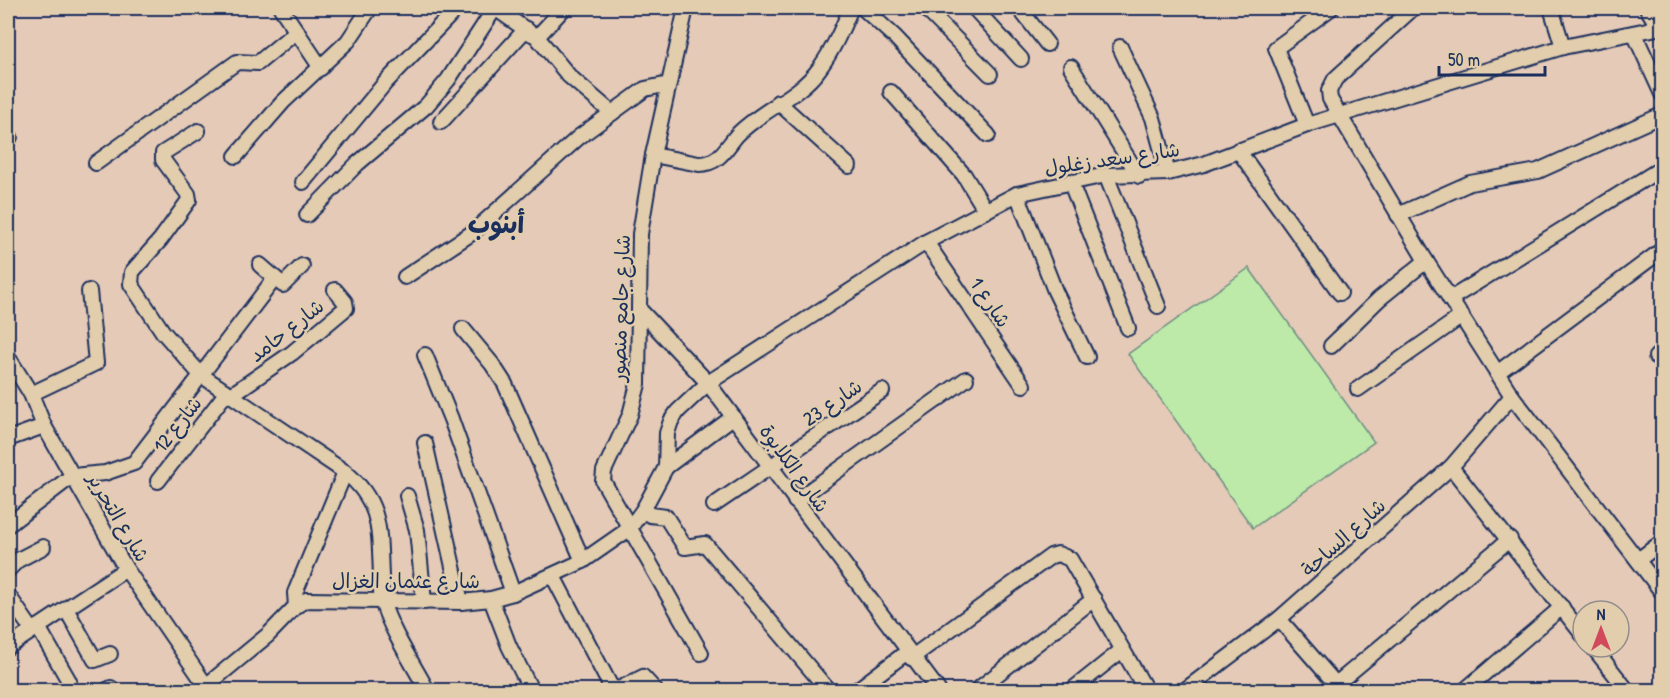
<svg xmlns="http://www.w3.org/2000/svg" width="1670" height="698" font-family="'Patrick Hand','Playpen Sans Arabic',sans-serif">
<rect width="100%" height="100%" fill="#e5cab7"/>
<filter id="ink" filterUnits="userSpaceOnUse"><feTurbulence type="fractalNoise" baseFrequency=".0167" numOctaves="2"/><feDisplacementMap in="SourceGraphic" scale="12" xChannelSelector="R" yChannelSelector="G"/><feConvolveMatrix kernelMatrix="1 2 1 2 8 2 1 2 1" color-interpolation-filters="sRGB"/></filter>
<g filter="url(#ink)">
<!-- green -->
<polygon fill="#bdeaa8" stroke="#6c8c83" stroke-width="1.5" points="1249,268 1374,442 1253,528 1128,354"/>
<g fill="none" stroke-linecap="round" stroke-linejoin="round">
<!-- minor casing -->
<g stroke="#1b2f5e" stroke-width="18">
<g id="minor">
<polyline points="281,8 321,68"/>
<polyline points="495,8 532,34"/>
<polyline points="564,8 537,37 569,76 612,113 645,89 669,84"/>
<polyline points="686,8 653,155 640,234 638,384 630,415 604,471 603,481 701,653"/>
<polyline points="863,8 895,37 988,135"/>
<polyline points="925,8 990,74"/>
<polyline points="974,8 1021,59"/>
<polyline points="1019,8 1047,44"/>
<polyline points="1413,8 1335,79 1329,91 1330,99 1426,261 1512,396 1662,592"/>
<polyline points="1551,8 1563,47"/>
<polyline points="1647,8 1659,28"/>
<polyline points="1634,33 1662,94"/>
<polyline points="1120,47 1153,118 1168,173"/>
<polyline points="1071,67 1139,176"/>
<polyline points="891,92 964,175 986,211"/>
<polyline points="778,102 849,166"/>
<polyline points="441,122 526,29"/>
<polyline points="1307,125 1276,48 1331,8"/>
<path d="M198 131 163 153V160L188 194 189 200 161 239 132 272 131 284 163 332 201 375 345 472C382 502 379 531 381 576 381 585 380 596 383 604 392 632 413 664 427 690"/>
<polyline points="8,134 10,137"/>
<polyline points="1238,150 1340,293"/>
<path d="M653 155 699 164C719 164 725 149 737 135 761 110 799 97 819 69 833 50 842 29 851 8"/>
<polyline points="236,156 283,102 348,41 370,8"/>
<polyline points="96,163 237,62 258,63 297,31"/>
<polyline points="1106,175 1158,306"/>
<polyline points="1070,181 1128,328"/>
<polyline points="303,182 385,83 457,8"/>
<polyline points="1017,194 1055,291 1087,357"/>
<polyline points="307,215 357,164 426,106 448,80 495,8"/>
<polyline points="1398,215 1470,183 1538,171 1662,115"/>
<polyline points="926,242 1023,385"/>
<polyline points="260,265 283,285 302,266"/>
<polyline points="405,277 472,233 579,137 612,113"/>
<polyline points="1450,299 1662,168"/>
<polyline points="639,309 708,383 938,690"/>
<polyline points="463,329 492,364 505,384 583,561"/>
<polyline points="1331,346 1379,299 1426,261"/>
<polyline points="425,355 451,419 513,593"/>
<polyline points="8,357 31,394 44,426 126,569 209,690"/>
<polyline points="1656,357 1662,352"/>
<polyline points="1497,373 1662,250"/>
<polyline points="1358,389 1462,316"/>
<polyline points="31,394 96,363 89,291"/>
<polyline points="231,395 292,353 346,308 345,302 335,290"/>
<polyline points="8,439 44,426"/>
<polyline points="425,443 461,602"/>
<polyline points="666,467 733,417"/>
<polyline points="1451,467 1583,635"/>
<polyline points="158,481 227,392"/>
<polyline points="407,496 417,530 424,602"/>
<polyline points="795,501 966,379"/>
<polyline points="714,505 882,391"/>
<polyline points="643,510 650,515 666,517 685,547 705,544 828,690"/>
<polyline points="8,525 72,476 105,473 134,463 275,278"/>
<polyline points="1638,560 1662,542"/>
<polyline points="8,570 18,560 43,547"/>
<polyline points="553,576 611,687 619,689 643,677 655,690"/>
<polyline points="8,595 32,630"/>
<polyline points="491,599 509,646 531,690"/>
<polyline points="296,606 295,593 345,472"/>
<polyline points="66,609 95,660 110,654"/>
<polyline points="1279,619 1341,690"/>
<polyline points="38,627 69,681"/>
<polyline points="8,647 126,569"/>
<polyline points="1593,647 1627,690"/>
<polyline points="911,658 1051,556 1058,554 1070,559 1146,690"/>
<polyline points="206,686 268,635 296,606 306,600 461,602 491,599 513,593 583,561 629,529 643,510 666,467 667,433 671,421 678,411 708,383 926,242 1017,194 1106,175 1168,173 1204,164 1307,125 1563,47 1662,27"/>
<polyline points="107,690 111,688"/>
<polyline points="857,690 907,652"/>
<polyline points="977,690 1094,599"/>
<polyline points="1072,690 1122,650"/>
<polyline points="1185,690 1279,619 1451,467 1512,396"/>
<polyline points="1329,690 1510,539"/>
<polyline points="1465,690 1562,607"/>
</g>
</g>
<!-- minor -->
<use href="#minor" stroke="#e2cdac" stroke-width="14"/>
</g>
</g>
<g text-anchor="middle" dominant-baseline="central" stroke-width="5" stroke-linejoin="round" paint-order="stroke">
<!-- street labels -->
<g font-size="20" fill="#1b2f5e" stroke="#e2cdac">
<text transform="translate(1112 158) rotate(-8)">شارع سعد زغلول</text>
<text transform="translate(991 302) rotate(56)">شارع 1</text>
<text transform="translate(620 308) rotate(-88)">شارع جامع منصور</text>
<text transform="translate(286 330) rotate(-38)">شارع حامد</text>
<text transform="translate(832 402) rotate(-34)">شارع 23</text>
<text transform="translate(177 424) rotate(-52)">شارع 12</text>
<text transform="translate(795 468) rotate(54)">شارع الكلابوة</text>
<text transform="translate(119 517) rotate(59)">شارع التحرير</text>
<text transform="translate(1343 537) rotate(-42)">شارع الساحة</text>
<text x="406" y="580">شارع عثمان الغزال</text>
</g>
<!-- district labels -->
<g font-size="26" font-weight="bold" fill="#1b2f5e" stroke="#e2cdac">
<text x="496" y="223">أبنوب</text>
</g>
</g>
<!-- margin -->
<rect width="1670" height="698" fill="none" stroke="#e2cdac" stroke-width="30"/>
<rect x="15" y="15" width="1640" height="668" fill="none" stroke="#1b2f5e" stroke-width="2" filter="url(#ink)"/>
<!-- north arrow -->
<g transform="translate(1601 629)"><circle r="28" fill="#e2cdac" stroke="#928e8d" stroke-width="1.5"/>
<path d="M0-4.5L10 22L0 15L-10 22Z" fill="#d1495b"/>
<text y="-9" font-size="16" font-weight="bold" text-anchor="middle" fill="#1b2f5e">N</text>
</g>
<!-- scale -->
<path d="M1439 66v9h106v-9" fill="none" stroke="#1b2f5e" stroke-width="3"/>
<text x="1448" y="66" font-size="18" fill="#1b2f5e" stroke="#e2cdac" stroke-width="4.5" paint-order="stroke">50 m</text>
</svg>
